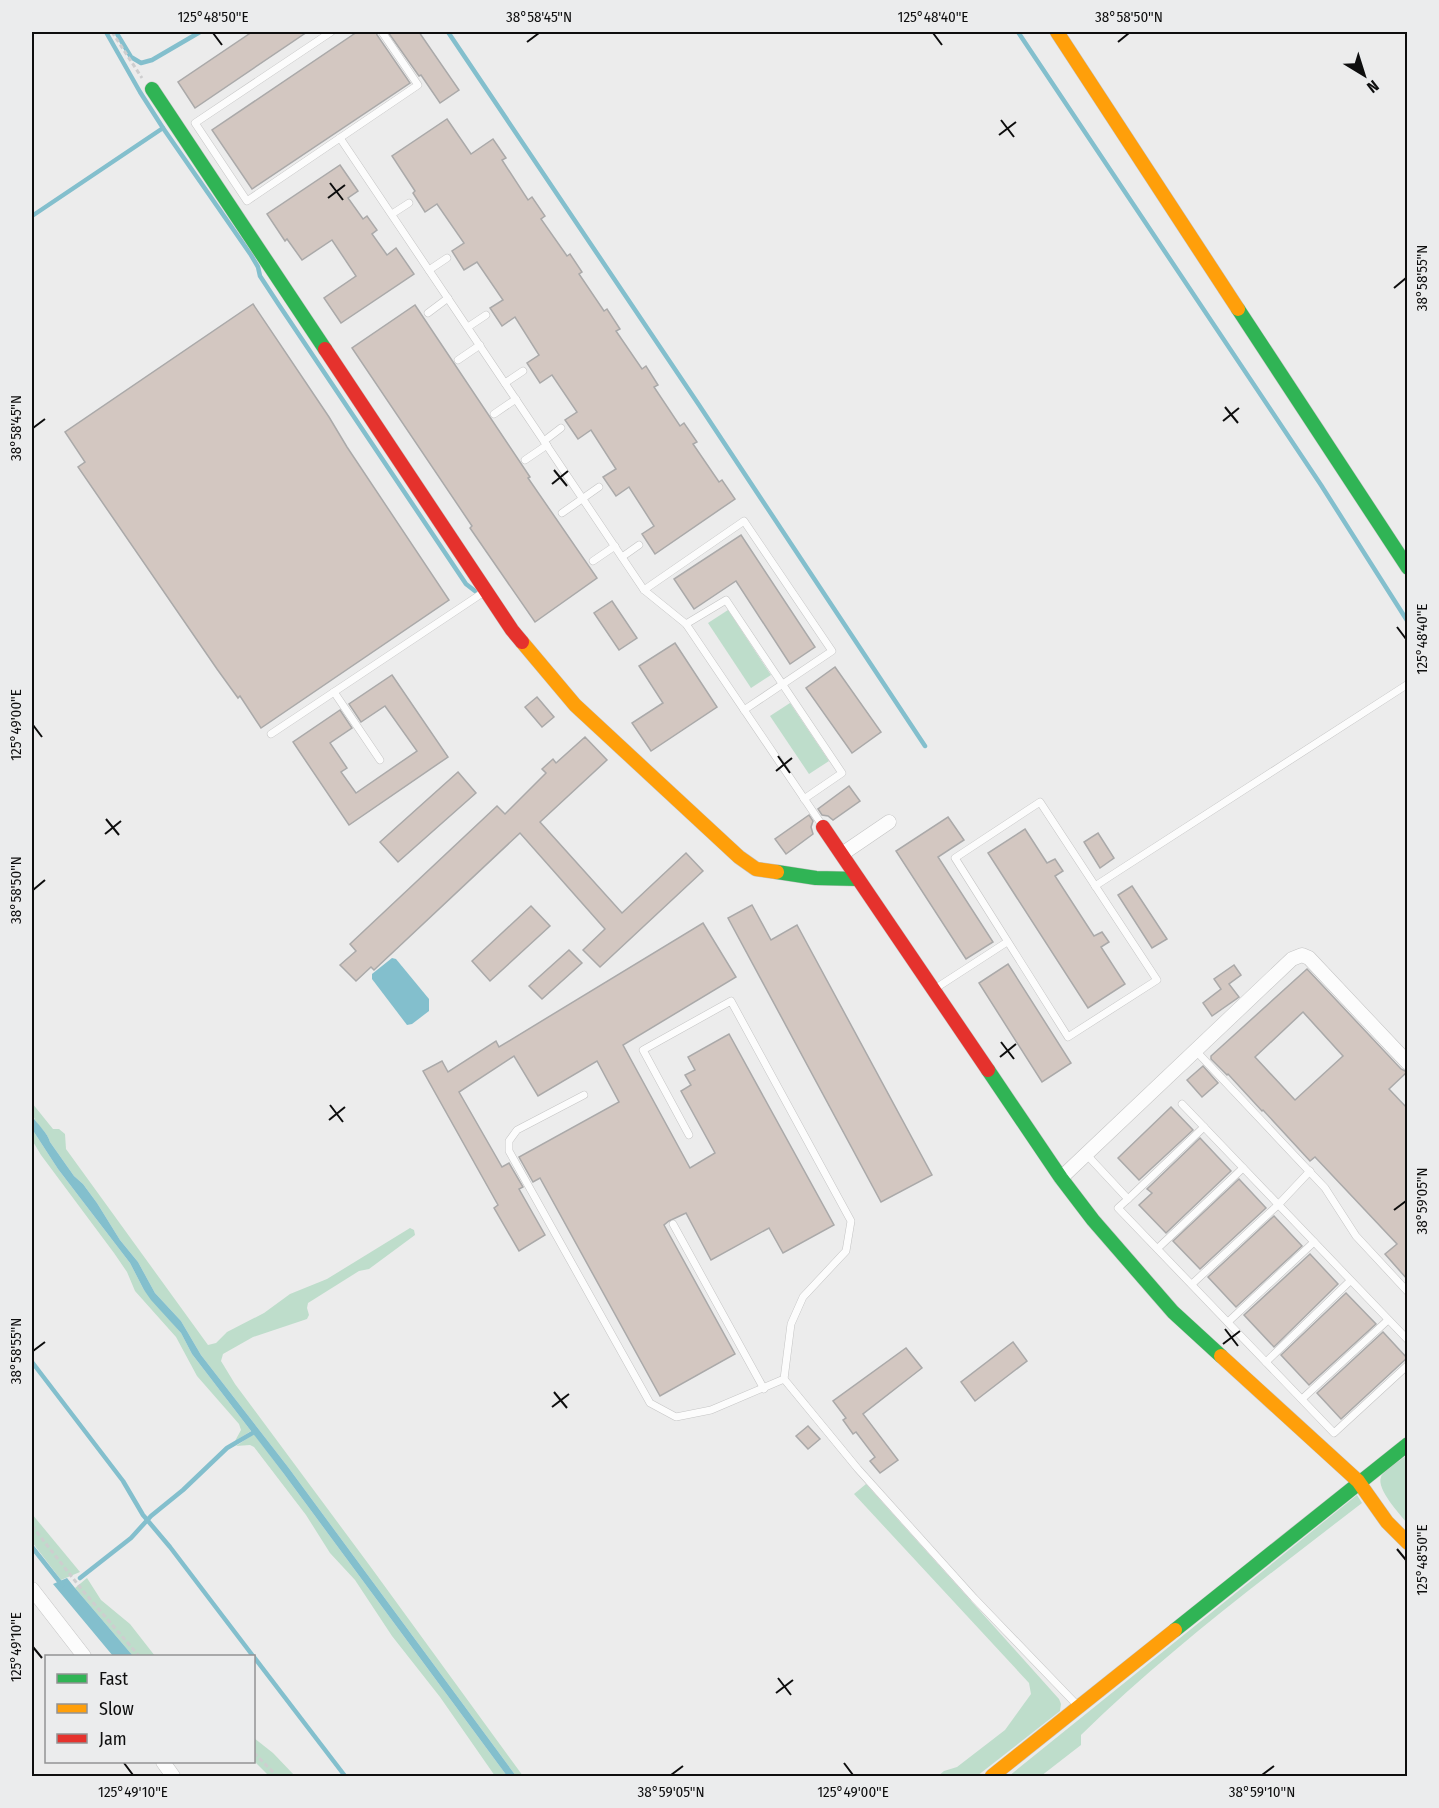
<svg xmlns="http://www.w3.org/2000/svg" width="1439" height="1808" font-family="'Fira Sans Condensed',sans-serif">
<rect width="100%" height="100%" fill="#ececec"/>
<!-- green -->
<g fill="#beddcb">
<polygon points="728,610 771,675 751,688 708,623"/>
<polygon points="790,703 829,761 809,774 770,716"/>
<path d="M32 1103 53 1129H59L65 1134 66 1149 208 1345 216 1343 227 1332 264 1313 290 1294 327 1279 410 1228 414 1230 415 1235 369 1269 359 1271 308 1303 307 1308 309 1315 307 1319 253 1337 223 1354 221 1361 235 1384 370 1566 523 1776H516L288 1467 201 1355 181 1321 155 1293 138 1262 120 1240 97 1203 83 1184 74 1176 50 1142C45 1125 32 1129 32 1103Z"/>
<polygon points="32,1129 58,1169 130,1263 144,1290 181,1333 192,1354 251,1431 235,1441 241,1430 239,1424 197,1376 176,1337 135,1291 127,1272 114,1253 41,1155 32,1140"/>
<polygon points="254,1434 284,1474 507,1776 495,1776 440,1697 392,1636 355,1580 330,1553 306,1515 254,1447 250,1445 236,1446"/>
<path d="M1407 1455V1523C1400 1514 1376 1489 1381 1477 1383 1471 1401 1460 1407 1455Z"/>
<polygon points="866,1484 1059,1699 1061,1704 1060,1711 977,1776 938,1776 944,1771 957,1767 1005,1730 1031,1694 1029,1683 854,1494"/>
<path d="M1357 1495 1362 1503C1266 1577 1168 1650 1081 1735V1745L1041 1776H1009Z"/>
<polygon points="32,1514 80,1572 61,1580 32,1542"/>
<polygon points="87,1578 101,1600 130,1624 155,1656 133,1656 75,1588"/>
<polygon points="254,1738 273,1753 295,1776 269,1776 254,1761"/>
</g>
<!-- water -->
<g fill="#83bfcd">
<polygon points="392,958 396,959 429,999 429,1011 412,1024 407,1025 372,979 372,974"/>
<path d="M32 1116C37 1124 48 1133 50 1142L74 1176 83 1184 97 1203 120 1240 138 1262 155 1293 181 1321 201 1355 288 1467 516 1776H507L284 1474 192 1354 181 1333 151 1300 144 1290 130 1263 58 1169 32 1129Z"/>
<polygon points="67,1578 75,1588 133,1656 113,1656 53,1584"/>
</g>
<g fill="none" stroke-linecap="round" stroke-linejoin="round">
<!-- stream -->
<g stroke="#83bfcd" stroke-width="4.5">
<polyline points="106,32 140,92 163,128 251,255 258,267 260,276 279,305 466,584 475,591"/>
<polyline points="116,32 131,57 141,63 152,60 200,32"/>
<polyline points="448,32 699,405 925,746"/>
<polyline points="1018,32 1321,485 1408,622"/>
<polyline points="32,216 163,128"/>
<polyline points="32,1362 123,1481 143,1515 170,1547 253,1656"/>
<polyline points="32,1547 62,1585"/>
<polyline points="80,1578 131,1538 151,1516 183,1490 227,1448 256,1431"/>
<polyline points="254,1657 345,1776"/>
</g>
</g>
<!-- building -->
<g fill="#d3c7c1" stroke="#aaa9a9" stroke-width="1.5" fill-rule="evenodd">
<polygon points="252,32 307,32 195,108 178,82"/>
<polygon points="357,32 376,32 377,35 410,83 252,189 212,130"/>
<polygon points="388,32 419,32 459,90 440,103 421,75 419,76"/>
<polygon points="447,119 471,154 493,139 506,158 502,160 528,200 532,197 545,216 541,219 567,256 570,254 582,272 579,274 604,311 607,309 620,329 616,331 642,369 646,366 658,385 654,387 680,426 684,423 697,442 693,444 719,482 722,480 735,499 655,554 642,534 654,526 629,487 616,496 603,477 616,469 591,430 578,439 565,420 577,412 552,375 540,383 527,363 539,355 515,317 502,326 490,308 503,300 477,262 464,270 452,251 464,243 437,204 425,212 413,193 415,191 392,156"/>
<polygon points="340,165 358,191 348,198 363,219 367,216 377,230 372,234 387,255 396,248 414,274 341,323 324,298 356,276 332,240 302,260 287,239 285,241 267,214"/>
<polygon points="253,304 329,417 347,447 449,600 261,728 240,696 238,698 217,669 78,467 85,462 65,432"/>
<polygon points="415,305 530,477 528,478 597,578 535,622 470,528 472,526 352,348"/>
<polygon points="741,535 815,647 790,664 736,581 694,609 674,579"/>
<polygon points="612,601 637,638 619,650 594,613"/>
<polygon points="675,643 717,707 651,751 632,723 663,703 639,666"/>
<polygon points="835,667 881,732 852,753 806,688"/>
<polygon points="392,675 448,757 349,825 293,742 340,710 352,728 330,743 347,768 341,772 356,793 417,751 385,706 361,722 349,704"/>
<polygon points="537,697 554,717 542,727 525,707"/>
<polygon points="585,737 607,760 540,822 622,913 686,853 703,871 600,967 583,950 605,929 520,833 374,970 371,967 356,981 340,965 356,951 350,944 497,806 505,814 546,773 542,769 553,759 556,763"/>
<polygon points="458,772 476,793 398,862 380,842"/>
<polygon points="849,786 860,801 833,820 828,816 822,815 818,809"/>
<polygon points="809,815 813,821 811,827 813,834 786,854 775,839"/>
<polygon points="948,817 964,840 938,857 993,942 966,959 896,851"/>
<polygon points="1025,829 1047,863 1055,859 1063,871 1055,876 1094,936 1102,932 1109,942 1101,947 1125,984 1088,1008 988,853"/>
<polygon points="1098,833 1114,858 1100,868 1084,842"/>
<polygon points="1132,886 1167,939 1152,948 1118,895"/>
<polygon points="752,905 771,940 797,925 932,1175 881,1202 728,918"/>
<polygon points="531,906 550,926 490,981 472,961"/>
<polygon points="703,923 736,977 623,1045 690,1168 715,1153 681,1091 691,1085 685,1075 695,1070 688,1057 729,1034 834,1225 783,1253 769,1228 711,1260 686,1213 669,1221 664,1225 735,1354 660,1396 540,1178 533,1182 519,1157 619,1102 597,1061 538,1096 514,1056 459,1092 502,1167 509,1163 523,1187 519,1189 545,1235 519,1251 494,1208 498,1205 423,1071 442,1061 448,1072 496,1041 499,1047"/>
<polygon points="569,950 582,963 542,999 529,986"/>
<polygon points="1008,964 1071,1063 1042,1082 979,983"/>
<polygon points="1234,965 1241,975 1229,984 1239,997 1212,1016 1203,1003 1221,989 1214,979"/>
<path d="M1307 969 1401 1069 1407 1072 1389 1089 1407 1108V1279L1385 1254 1397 1244 1315 1157 1310 1161 1263 1110 1262 1111 1228 1074 1227 1075 1211 1059V1056ZM1303 1012 1343 1056 1295 1100 1255 1057Z"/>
<polygon points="1203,1066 1218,1083 1202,1097 1187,1080"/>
<polygon points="1171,1107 1193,1130 1139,1180 1118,1158"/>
<polygon points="1200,1138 1231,1171 1166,1233 1139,1205 1152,1193 1147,1189"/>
<polygon points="1239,1179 1266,1208 1200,1269 1173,1241"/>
<polygon points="1274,1216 1302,1246 1236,1307 1208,1277"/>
<polygon points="1310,1254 1338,1284 1274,1347 1244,1315"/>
<polygon points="1346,1293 1376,1324 1309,1385 1281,1355"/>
<polygon points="1383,1332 1407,1358 1341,1419 1317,1393"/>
<polygon points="1013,1342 1027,1361 975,1401 961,1382"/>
<polygon points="906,1348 922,1368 863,1414 898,1460 880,1473 870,1461 875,1457 856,1432 853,1434 843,1420 846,1418 833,1401"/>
<polygon points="808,1426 820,1439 808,1449 796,1436"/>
</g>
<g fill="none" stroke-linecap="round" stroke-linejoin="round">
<!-- lane casing -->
<g stroke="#c4c4c4" stroke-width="8">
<g id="lane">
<polyline points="331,32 195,123 247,201 418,85 382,32"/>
<polyline points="340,138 644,590 686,624 822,825"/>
<polyline points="392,214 409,203"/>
<polyline points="429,270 447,258"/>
<polyline points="428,313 448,298"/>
<polyline points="468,327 486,315"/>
<polyline points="458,360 480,345"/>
<polyline points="505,383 523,371"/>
<polyline points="494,414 516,399"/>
<polyline points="544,441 561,428"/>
<polyline points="525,460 547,445"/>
<polyline points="562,513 599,487"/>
<polyline points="622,557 639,545"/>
<polyline points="593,561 615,546"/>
<polyline points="644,590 744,521 832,651 744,710"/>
<polyline points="686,624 726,600 842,773 804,799"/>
<polyline points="334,692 380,760"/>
<polyline points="271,734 484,592"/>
<polygon points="1040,802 1157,980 1068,1037 955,858"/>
<polyline points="1095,886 1408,684"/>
<polyline points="936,988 1007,942"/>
<polyline points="1196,1051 1325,1188 1356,1236 1408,1292"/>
<polyline points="584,1095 517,1130 509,1141 509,1151 650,1403 676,1417 711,1410 784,1379 791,1324 803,1297 846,1251 851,1221 731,1001 643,1050 689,1135"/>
<polyline points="1182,1104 1408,1340"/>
<polyline points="1087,1155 1128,1199 1118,1208 1334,1433 1408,1365"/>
<polyline points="1128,1199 1204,1127"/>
<polyline points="673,1224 764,1389"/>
<polyline points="1158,1248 1243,1168"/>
<polyline points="1192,1284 1278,1205 1310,1171"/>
<polyline points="1228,1322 1314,1242"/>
<polyline points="1266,1362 1350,1281"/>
<polyline points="784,1379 858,1469 974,1598 1078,1706"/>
<polyline points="1302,1399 1388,1320"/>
</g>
</g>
<!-- street casing -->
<g stroke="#c4c4c4" stroke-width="15">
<g id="street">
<polyline points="842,854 889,822"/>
<polyline points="1061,1178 1292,959 1302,955 1309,958 1408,1063"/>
<polyline points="32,1589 84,1656"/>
<polyline points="163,1762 173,1776"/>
</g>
</g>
<!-- fast casing -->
<g stroke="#c4c4c4" stroke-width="15">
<g id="fast">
<polyline points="152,89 325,349"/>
<polyline points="1238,309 1408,568"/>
<polyline points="777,872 816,878 858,879"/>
<polyline points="988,1070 1061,1178 1093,1220 1173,1312 1221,1356"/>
<polyline points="1175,1630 1408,1444"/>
</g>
</g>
<!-- slow casing -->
<g stroke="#c4c4c4" stroke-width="15">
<g id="slow">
<polyline points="1057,32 1238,309"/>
<polyline points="522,642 575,705 739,857 756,869 777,872"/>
<polyline points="1221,1356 1358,1481 1387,1522 1408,1543"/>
<polyline points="992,1776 1175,1630"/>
</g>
</g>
<!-- jam casing -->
<g stroke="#c4c4c4" stroke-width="15">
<g id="jam">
<polyline points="325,349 512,630 522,642"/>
<polyline points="823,827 988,1070"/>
</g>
</g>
<!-- path -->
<g stroke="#cececf" stroke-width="3" stroke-dasharray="4.5 3" stroke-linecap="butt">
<polyline points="112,32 142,78"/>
<polyline points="32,1526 83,1591 139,1656"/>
<polyline points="254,1753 277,1776"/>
</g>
<!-- lane -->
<use href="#lane" stroke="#fcfcfc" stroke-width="7"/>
<!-- street -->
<use href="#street" stroke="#fcfcfc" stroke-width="14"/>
<!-- fast -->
<use href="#fast" stroke="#30b455" stroke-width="14"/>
<!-- slow -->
<use href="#slow" stroke="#ff9f0a" stroke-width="14"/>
<!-- jam -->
<use href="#jam" stroke="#e5322d" stroke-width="14"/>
</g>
<!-- ticks -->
<path fill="none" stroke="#0e0e0e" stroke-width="2" d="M213 33 222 45M933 33 942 45M527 42 539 33M1118 42 1129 33M1001 120 1014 137M999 135 1016 122M330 183 343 200M328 198 345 185M1394 288 1406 278M1225 407 1238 423M1223 421 1239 408M33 428 45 419M554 470 567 486M552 484 568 471M1397 627 1406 639M33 725 42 737M778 756 790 773M776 771 792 758M106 819 119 835M105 834 121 821M33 890 45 880M1001 1042 1014 1059M1000 1057 1016 1044M330 1105 343 1122M329 1120 345 1107M1394 1210 1406 1201M1225 1329 1238 1346M1223 1344 1240 1331M33 1351 45 1342M554 1392 567 1408M552 1407 569 1394M1397 1549 1406 1560M33 1647 42 1658M778 1678 791 1695M776 1693 793 1680M124 1763 133 1775M844 1763 853 1775M671 1775 683 1766M1262 1775 1274 1766"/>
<!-- border -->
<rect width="1439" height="1808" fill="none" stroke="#ebeced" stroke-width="66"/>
<!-- legend -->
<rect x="45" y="1655" width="210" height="108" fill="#ebeced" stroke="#939394" stroke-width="1.5"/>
<rect x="57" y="1674" width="30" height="9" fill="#30b455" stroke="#939394" stroke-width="1.5"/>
<text x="99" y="1685" font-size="18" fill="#0e0e0e">Fast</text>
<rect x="57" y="1704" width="30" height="9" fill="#ff9f0a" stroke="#939394" stroke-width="1.5"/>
<text x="99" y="1715" font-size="18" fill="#0e0e0e">Slow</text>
<rect x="57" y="1734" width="30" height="9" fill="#e5322d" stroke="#939394" stroke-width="1.5"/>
<text x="99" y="1745" font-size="18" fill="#0e0e0e">Jam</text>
<!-- north arrow -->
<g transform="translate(1364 75) rotate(142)" stroke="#ebeced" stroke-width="4.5" paint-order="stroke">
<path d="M0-4.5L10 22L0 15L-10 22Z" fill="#0e0e0e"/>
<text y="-9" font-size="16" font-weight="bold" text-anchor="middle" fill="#0e0e0e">N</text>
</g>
<rect x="33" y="33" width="1373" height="1742" fill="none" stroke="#0e0e0e" stroke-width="2"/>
<g font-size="15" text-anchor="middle" fill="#0e0e0e">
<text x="213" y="22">125°48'50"E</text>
<text x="539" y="22">38°58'45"N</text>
<text x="933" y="22">125°48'40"E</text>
<text x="1129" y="22">38°58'50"N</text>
<text transform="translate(1422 278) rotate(-90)" y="5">38°58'55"N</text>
<text transform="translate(16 428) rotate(-90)" y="5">38°58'45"N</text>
<text transform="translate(1422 639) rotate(-90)" y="5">125°48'40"E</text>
<text transform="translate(16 725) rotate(-90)" y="5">125°49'00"E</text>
<text transform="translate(16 890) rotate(-90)" y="5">38°58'50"N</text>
<text transform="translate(1422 1201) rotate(-90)" y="5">38°59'05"N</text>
<text transform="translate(16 1351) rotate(-90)" y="5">38°58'55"N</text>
<text transform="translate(1422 1560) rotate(-90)" y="5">125°48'50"E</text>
<text transform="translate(16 1647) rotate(-90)" y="5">125°49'10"E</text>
<text x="133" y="1797">125°49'10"E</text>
<text x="671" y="1797">38°59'05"N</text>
<text x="853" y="1797">125°49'00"E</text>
<text x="1262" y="1797">38°59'10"N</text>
</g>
</svg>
